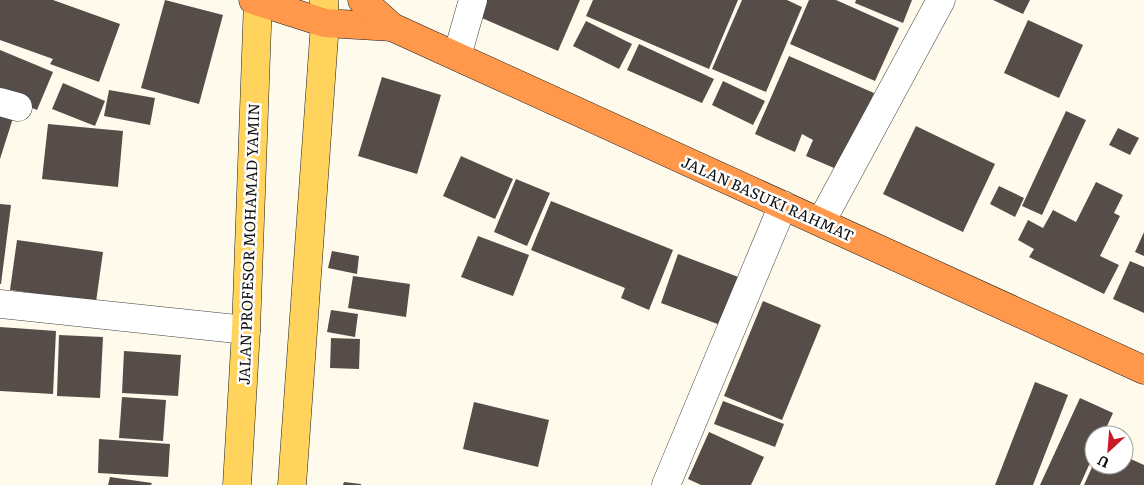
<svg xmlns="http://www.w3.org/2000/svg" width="1144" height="485" font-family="Literata,serif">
<rect width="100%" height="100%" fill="#fffbec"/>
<!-- building -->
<g fill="#564d48">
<polygon points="0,0 53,0 120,24 99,82 50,64 53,59 0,40"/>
<polygon points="165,0 223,15 199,104 141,88"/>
<polygon points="481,0 580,0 558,51 475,15"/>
<polygon points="593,0 738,0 709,69 586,16"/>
<polygon points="742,0 787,0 802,7 766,92 712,69"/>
<polygon points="809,0 836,0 899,28 875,81 790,44"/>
<polygon points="856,0 912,0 903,23 855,3"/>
<polygon points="993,0 1030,0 1023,14"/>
<polygon points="1028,20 1083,45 1059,98 1004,73"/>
<polygon points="586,21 632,44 619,69 573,46"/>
<polygon points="639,44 714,79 702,103 627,70"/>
<polygon points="0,50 53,72 37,110 0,95"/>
<polygon points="789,56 874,93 841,171 806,156 813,140 802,134 795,152 755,134"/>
<polygon points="382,77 441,95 417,174 358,156"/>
<polygon points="723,81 765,101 753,125 712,105"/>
<polygon points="63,83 105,101 95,126 52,109"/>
<polygon points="109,90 155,98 150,125 104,116"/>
<polygon points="0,111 14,115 0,159"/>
<polygon points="1066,111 1086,120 1042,215 1022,206"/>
<polygon points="48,124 123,131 118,187 42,179"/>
<polygon points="916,126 995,164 963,232 883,194"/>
<polygon points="1118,128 1139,138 1130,155 1109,145"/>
<polygon points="461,156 513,179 495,219 443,196"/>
<polygon points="516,179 550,193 527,246 494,232"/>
<polygon points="1096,182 1123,195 1114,213 1120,216 1100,256 1119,265 1104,294 1029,257 1034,249 1018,240 1028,220 1043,228 1053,210 1076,222"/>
<polygon points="999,186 1024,198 1015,217 990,204"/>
<polygon points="551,201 673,250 649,310 621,298 625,288 531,250"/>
<polygon points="0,204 11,205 1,284 0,284"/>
<polygon points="1144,232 1144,256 1135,252"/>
<polygon points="478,236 529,255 513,296 461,277"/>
<polygon points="17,240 103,252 96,302 10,290"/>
<polygon points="332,251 359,256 357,274 328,268"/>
<polygon points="678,254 741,278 723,326 661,303"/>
<polygon points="1130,261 1144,267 1144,313 1113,299"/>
<polygon points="353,276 410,284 406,317 348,308"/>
<polygon points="763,301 821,325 782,420 724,396"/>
<polygon points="331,310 358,314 355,337 327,332"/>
<polygon points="0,327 56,331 53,394 0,391"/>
<polygon points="59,335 103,337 100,398 57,396"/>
<polygon points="331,338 360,339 359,369 330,368"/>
<polygon points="124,351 181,355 178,396 122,393"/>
<polygon points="1035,382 1068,395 1033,485 995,485"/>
<polygon points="122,397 166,400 163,441 119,438"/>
<polygon points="1080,398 1113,413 1103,435 1094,435 1094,454 1080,485 1040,485"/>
<polygon points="723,401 784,424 775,447 714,424"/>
<polygon points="474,402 549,420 538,467 463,449"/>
<polygon points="709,432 764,457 751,485 701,485 688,479"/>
<polygon points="99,439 170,444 168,477 98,473"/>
<polygon points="1124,456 1144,465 1144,485 1084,485 1093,465 1124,465"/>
<polygon points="110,477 152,483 151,485 108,485"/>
<polygon points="344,482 361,484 361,485 343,485"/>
</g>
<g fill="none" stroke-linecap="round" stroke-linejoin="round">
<!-- minor casing -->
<g stroke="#404040" stroke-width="29">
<g id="minor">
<polyline points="457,56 473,0"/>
<polyline points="0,102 18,107"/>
<polyline points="821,222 941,0"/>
<polyline points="0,304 246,330"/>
<polyline points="666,485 783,205"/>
</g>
</g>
<!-- major casing -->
<g stroke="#1e1e1e" stroke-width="29">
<g id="major">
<polyline points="237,485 246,330 258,0"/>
<polyline points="292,485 325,23 324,0"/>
</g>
</g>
<!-- highway casing -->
<g stroke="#1e1e1e" stroke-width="29">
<g id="highway">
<polyline points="253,0 325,23 392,27"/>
<polyline points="362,0 392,27 1144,370"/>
</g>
</g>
<!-- minor -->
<use href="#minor" stroke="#fff" stroke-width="28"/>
<!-- major -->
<use href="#major" stroke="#ffd35c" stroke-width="28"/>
<!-- highway -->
<use href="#highway" stroke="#ff984a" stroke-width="28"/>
</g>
<g text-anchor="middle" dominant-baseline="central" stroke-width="5" stroke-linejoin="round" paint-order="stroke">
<!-- street labels -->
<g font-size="15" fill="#0d0d0d" stroke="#fff">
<text transform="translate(768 198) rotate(24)">JALAN BASUKI RAHMAT</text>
<text transform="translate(248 244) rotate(-88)">JALAN PROFESOR MOHAMAD YAMIN</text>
</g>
</g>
<!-- north arrow -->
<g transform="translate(1109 450) rotate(206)"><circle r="24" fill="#ffffff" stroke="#9e9e9e"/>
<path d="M0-4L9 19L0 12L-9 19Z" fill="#c91926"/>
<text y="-8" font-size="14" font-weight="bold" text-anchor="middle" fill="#0d0d0d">U</text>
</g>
</svg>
